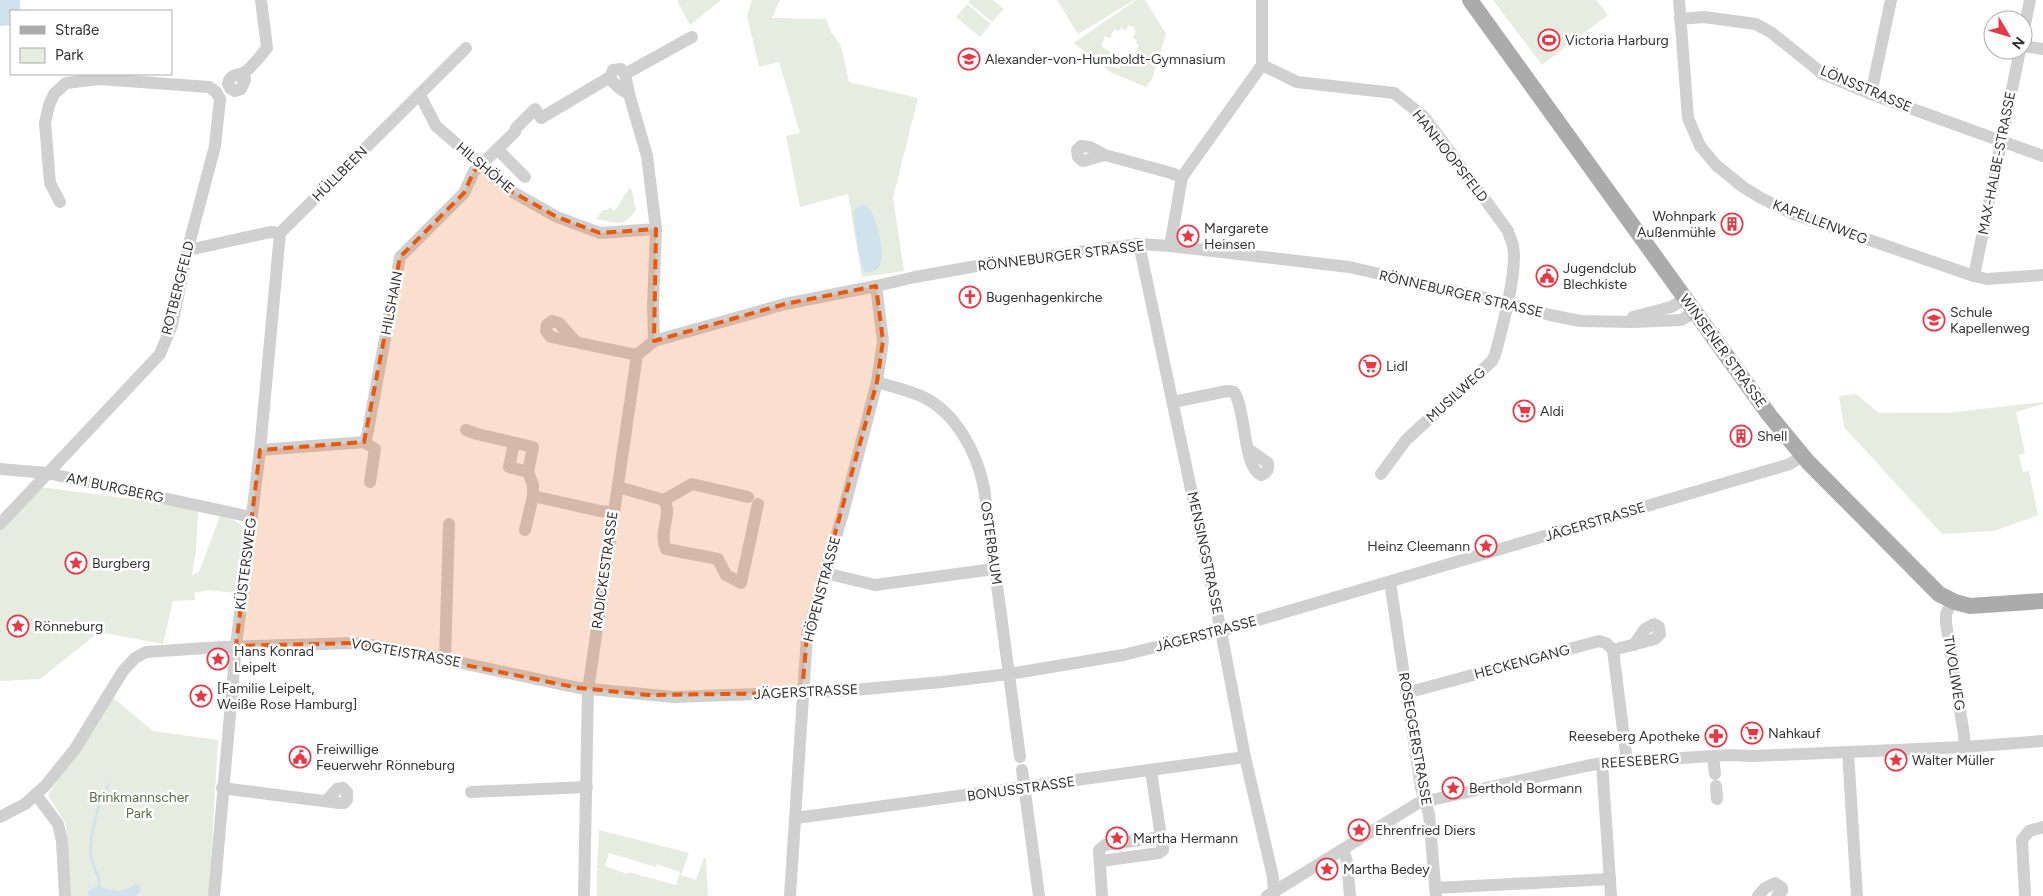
<svg xmlns="http://www.w3.org/2000/svg" width="2043" height="896" font-family="Figtree,sans-serif">
<rect width="100%" height="100%" fill="#fff"/>
<!-- green -->
<g fill="#e6ecdf" fill-rule="evenodd">
<polygon points="677,0 721,0 690,25"/>
<polygon points="752,0 780,0 772,18 826,19 831,32 841,46 849,82 918,98 893,198 904,271 862,277 848,194 800,207 786,136 800,133 779,62 759,67 747,16"/>
<polygon points="970,0 993,0 1004,9 992,22 968,2"/>
<polygon points="1057,0 1134,0 1078,34"/>
<path d="M1136 0H1145L1166 34 1152 79 1146 87 1110 72 1074 43ZM1129 25 1134 27V30L1136 31 1133 38 1137 40 1136 43 1139 45 1130 65 1122 61 1119 69 1105 63 1110 52 1101 46 1105 36 1110 38 1114 29 1119 31 1121 28 1126 31Z"/>
<polygon points="1493,0 1596,0 1608,15 1542,65"/>
<polygon points="967,4 991,24 980,37 956,17"/>
<path d="M631 188 636 210C623 229 616 222 596 219L603 210H607L610 207 614 211C622 204 622 194 631 188Z"/>
<polygon points="1856,394 1879,413 1947,413 2043,402 2043,404 2016,412 2025,453 2019,455 2023,472 2029,471 2038,515 1994,531 1942,534 1844,427 1839,396"/>
<path d="M40 487 155 502 198 511 196 550 192 576 199 571 202 564 220 516C231 519 240 520 244 531L236 593 208 590 194 593 195 600 173 601 163 644 99 632 40 679 0 681V530Z"/>
<polygon points="113,698 153,731 218,740 209,896 137,896 140,893 120,893 107,888 89,892 88,896 70,896 66,824 48,795"/>
<path d="M599 830 689 853 681 875 696 880 704 858 706 859 708 896H597V870H603L597 869ZM609 853 656 867 657 864 680 872 676 885 628 872 627 874 605 866Z"/>
</g>
<!-- water -->
<g fill="#cfe2ee">
<polygon points="0,0 20,0 20,11 11,11 11,25 0,26"/>
<path d="M864 205 871 210C876 224 896 275 865 272 860 266 854 222 853 212L856 208Z"/>
<path d="M136 884 141 886 140 893 137 896H88V892L96 886C115 889 119 896 136 884Z"/>
</g>
<g fill="none" stroke-linecap="round" stroke-linejoin="round">
<!-- stream -->
<path stroke="#cfe2ee" stroke-width="2.5" d="M99 888C100 872 95 874 92 861 87 840 98 802 109 784"/>
<!-- minor -->
<g stroke="#d0d0d0" stroke-width="12">
<polyline points="1679,0 1688,118 1700,146 1716,165 1743,187 1761,198 1791,213 1974,276 1987,279 2043,275"/>
<polyline points="1680,19 1704,17 1756,24 1772,33 1823,74 1871,94 2043,156"/>
<polyline points="2023,34 2030,0"/>
<polyline points="2023,46 2043,49"/>
<path d="M1262 65 1297 82 1394 93 1423 116 1434 130 1508 231C1509 236 1512 241 1513 246 1518 271 1502 329 1495 355L1492 361 1406 440 1381 474"/>
<polyline points="1262,65 1262,0"/>
<path d="M244 73 245 80 241 89 235 91 230 88 228 84C230 74 236 76 243 73 250 70 262 54 267 48L261 0"/>
<polyline points="625,74 692,37"/>
<polyline points="1871,94 1891,0"/>
<polyline points="420,95 436,126 511,191 557,217 600,233 656,229"/>
<polyline points="497,149 525,177"/>
<polyline points="1105,155 1083,161 1078,157 1077,150 1081,146 1090,147 1105,155 1171,173 1182,177"/>
<polyline points="486,160 515,132 516,128 535,109 541,118 610,77"/>
<polyline points="1139,244 1221,631 1245,757 1273,877 1274,896"/>
<polyline points="1170,246 1182,177 1262,65"/>
<polyline points="188,248 193,249 270,232 280,233 466,48"/>
<polyline points="1974,276 2020,50"/>
<polyline points="1633,317 1671,307 1685,299"/>
<polyline points="575,341 559,323 552,321 547,325 546,331 551,337 637,355"/>
<polyline points="654,341 785,304 876,286 915,277 988,264 1139,244 1170,246 1349,267 1508,303 1550,315 1580,321 1633,322 1681,320 1695,312"/>
<path d="M877 382C891 386 907 390 921 396 955 411 977 452 984 488L1020 757"/>
<path d="M1173 402 1227 391 1234 392C1246 409 1243 468 1261 475 1267 473 1269 470 1268 463L1248 449"/>
<polyline points="466,430 477,434 533,447 528,472 533,485 533,496 525,530"/>
<polyline points="364,442 375,449 370,482"/>
<polyline points="514,443 509,467 528,472"/>
<polyline points="260,450 364,442 367,436 400,257 464,193 474,171 482,165"/>
<polyline points="0,469 47,473 251,517"/>
<polyline points="618,487 664,500"/>
<polyline points="533,496 600,511 613,512"/>
<path d="M748 497 692 484 664 500C673 514 658 532 666 549L718 559 726 575 741 583 758 504"/>
<polyline points="0,524 160,354 172,325 188,248 215,146 220,99 216,92 209,87 99,79 66,83 54,94 49,105 45,123 50,183 60,202"/>
<polyline points="825,573 875,585 994,569"/>
<polyline points="1390,582 1421,788 1429,814 1436,896"/>
<polyline points="1952,601 1946,614 1946,623 1964,735 1965,747"/>
<polyline points="1613,650 1627,762"/>
<polyline points="1613,650 1655,639 1660,634 1659,627 1654,624 1645,629 1634,645"/>
<polyline points="445,660 449,524"/>
<polyline points="1406,693 1599,641 1606,643 1613,650"/>
<polyline points="1848,752 1857,896"/>
<polyline points="1713,756 1715,774"/>
<polyline points="1602,763 1611,896"/>
<polyline points="1022,770 1039,896"/>
<polyline points="1716,786 1717,799"/>
<polyline points="222,788 339,803 344,803 347,800 347,792 343,788 337,789 326,801"/>
<polyline points="471,792 587,787"/>
<polyline points="37,796 58,824 62,841 65,896"/>
<polyline points="0,817 25,804 46,785 75,749 123,671 135,658 146,652 221,647 356,643 396,649 579,688 674,697 843,691 942,682 1009,674 1123,655 1221,631 1790,464 1802,456"/>
<polyline points="796,818 1245,757"/>
<polyline points="1343,849 1347,862 1350,896"/>
<polyline points="1101,861 1159,853 1163,850 1151,771"/>
<polyline points="1435,888 1610,879"/>
<polyline points="214,896 236,646 260,450 280,233"/>
<path d="M584 896 588 690 637 355 654 341 653 306 656 229 647 156 629 94 625 74 621 69 613 70 610 77C614 85 620 89 629 94"/>
<polyline points="790,896 807,635 843,513 877,382 883,341 876,286"/>
<polyline points="1102,896 1099,850 1105,845 1162,837"/>
<polyline points="1267,896 1418,803 1586,766 1602,763 1730,755 1753,756 1965,747 2043,741"/>
<polyline points="1758,896 1765,888 1775,883 1782,888 1782,891 1777,896"/>
<polyline points="2025,896 2022,840 2029,831 2043,827"/>
</g>
<!-- major -->
<polyline stroke="#ababab" stroke-width="16" points="1470,0 1770,416 1808,462 1939,594 1955,602 1970,606 2043,601"/>
</g>
<!-- marked area -->
<path fill="#e8590c" fill-opacity="0.2" stroke="#e8590c" stroke-width="4" stroke-dasharray="10 6" stroke-linejoin="round" d="M482 165 511 191 557 217 600 233 656 229 654 341 785 304 876 286 883 341 877 382 807 635 802 693 649 695 579 688 356 643 236 646 260 450 364 442 400 257 464 193 474 171Z"/>
<!-- icons -->
<defs>
<g id="stadium-ring" transform="scale(1.125)"><circle r="9.5" fill="#fff" stroke="#e63946" stroke-width="1.5"/><path d="M0-5a6.5 5 0 1 0 0 10a6.5 5 0 1 0 0-10ZM-3.5-1.8h7v3.6h-7Z" fill="#e63946"/></g>
<g id="school-ring" transform="scale(1.125)"><circle r="9.5" fill="#fff" stroke="#e63946" stroke-width="1.5"/><path d="M0-5L7-2L0 1L-7-2ZM-4 1L0 2.5L4 1V4Q0 6-4 4Z" fill="#e63946"/></g>
<g id="building-ring" transform="scale(1.125)"><circle r="9.5" fill="#fff" stroke="#e63946" stroke-width="1.5"/><path d="M-4-6H4V6H1V3H-1V6H-4ZM-2.5-4.3h1.7v1.8h-1.7ZM.8-4.3h1.7v1.8H.8ZM-2.5-1h1.7V.8h-1.7ZM.8-1h1.7V.8H.8Z" fill="#e63946"/></g>
<g id="sight-ring" transform="scale(1.125)"><circle r="9.5" fill="#fff" stroke="#e63946" stroke-width="1.5"/><path d="M0-6L1.8-2.2L6-1.7L2.9 1.2L3.7 5.4L0 3.3L-3.7 5.4L-2.9 1.2L-6-1.7L-1.8-2.2Z" fill="#e63946"/></g>
<g id="civic-ring" transform="scale(1.125)"><circle r="9.5" fill="#fff" stroke="#e63946" stroke-width="1.5"/><path d="M-.6-6.5H3V-4.5H.6V-3L4-1V1h2V6H-6V1h2V-1L-.6-3ZM-1.2 2.5V6h2.4V2.5Z" fill="#e63946"/></g>
<g id="church-ring" transform="scale(1.125)"><circle r="9.5" fill="#fff" stroke="#e63946" stroke-width="1.5"/><path d="M-1.2-6h2.4v3.5h3.3v2.4h-3.3V6h-2.4V-.1h-3.3v-2.4h3.3Z" fill="#e63946"/></g>
<g id="supermarket-ring" transform="scale(1.125)"><circle r="9.5" fill="#fff" stroke="#e63946" stroke-width="1.5"/><path d="M-6-5.5h2.5l.6 2H6L4.5 2H-2.5L-4.4-4H-6ZM-1.5 3.2a1.3 1.3 0 1 0 .1 0ZM3 3.2a1.3 1.3 0 1 0 .1 0Z" fill="#e63946"/></g>
<g id="pharmacy-ring" transform="scale(1.125)"><circle r="9.5" fill="#fff" stroke="#e63946" stroke-width="1.5"/><path d="M-2-6h4v4h4v4h-4v4h-4v-4h-4v-4h4Z" fill="#e63946"/></g>
</defs>
<g fill-rule="evenodd">
<use href="#stadium-ring" x="1549" y="40"/>
<use href="#school-ring" x="969" y="59"/>
<use href="#building-ring" x="1732" y="224"/>
<use href="#sight-ring" x="1188" y="236"/>
<use href="#civic-ring" x="1547" y="276"/>
<use href="#church-ring" x="970" y="297"/>
<use href="#school-ring" x="1934" y="320"/>
<use href="#supermarket-ring" x="1370" y="366"/>
<use href="#supermarket-ring" x="1524" y="411"/>
<use href="#building-ring" x="1741" y="436"/>
<use href="#sight-ring" x="1486" y="546"/>
<use href="#sight-ring" x="76" y="563"/>
<use href="#sight-ring" x="18" y="626"/>
<use href="#sight-ring" x="218" y="659"/>
<use href="#sight-ring" x="201" y="696"/>
<use href="#supermarket-ring" x="1752" y="733"/>
<use href="#pharmacy-ring" x="1716" y="736"/>
<use href="#civic-ring" x="300" y="757"/>
<use href="#sight-ring" x="1896" y="760"/>
<use href="#sight-ring" x="1453" y="788"/>
<use href="#sight-ring" x="1359" y="830"/>
<use href="#sight-ring" x="1117" y="838"/>
<use href="#sight-ring" x="1327" y="869"/>
</g>
<g text-anchor="middle" dominant-baseline="central" stroke-width="5" stroke-linejoin="round" paint-order="stroke">
<!-- poi labels -->
<g font-size="14" fill="#333" stroke="#fff" text-anchor="start">
<text x="1565" y="40">Victoria Harburg</text>
<text x="985" y="59">Alexander-von-Humboldt-Gymnasium</text>
<text x="1716" y="216" text-anchor="end">Wohnpark<tspan x="1716" dy="16">Außenmühle</tspan></text>
<text x="1204" y="228">Margarete<tspan x="1204" dy="16">Heinsen</tspan></text>
<text x="1563" y="268">Jugendclub<tspan x="1563" dy="16">Blechkiste</tspan></text>
<text x="986" y="297">Bugenhagenkirche</text>
<text x="1950" y="312">Schule<tspan x="1950" dy="16">Kapellenweg</tspan></text>
<text x="1386" y="366">Lidl</text>
<text x="1540" y="411">Aldi</text>
<text x="1757" y="436">Shell</text>
<text x="1470" y="546" text-anchor="end">Heinz Cleemann</text>
<text x="92" y="563">Burgberg</text>
<text x="34" y="626">Rönneburg</text>
<text x="234" y="651">Hans Konrad<tspan x="234" dy="16">Leipelt</tspan></text>
<text x="217" y="688">[Familie Leipelt,<tspan x="217" dy="16">Weiße Rose Hamburg]</tspan></text>
<text x="1768" y="733">Nahkauf</text>
<text x="1700" y="736" text-anchor="end">Reeseberg Apotheke</text>
<text x="316" y="749">Freiwillige<tspan x="316" dy="16">Feuerwehr Rönneburg</tspan></text>
<text x="1912" y="760">Walter Müller</text>
<text x="1469" y="788">Berthold Bormann</text>
<text x="1375" y="830">Ehrenfried Diers</text>
<text x="1133" y="838">Martha Hermann</text>
<text x="1343" y="869">Martha Bedey</text>
</g>
<!-- street labels -->
<g font-size="14" fill="#333" stroke="#fff">
<text transform="translate(1866 89) rotate(23)">LÖNSSTRASSE</text>
<text transform="translate(1450 156) rotate(52)">HANHOOPSFELD</text>
<text transform="translate(1997 163) rotate(-79)">MAX-HALBE-STRASSE</text>
<text transform="translate(485 168) rotate(40)">HILSHÖHE</text>
<text transform="translate(340 174) rotate(-45)">HÜLLBEEN</text>
<text transform="translate(1820 222) rotate(21)">KAPELLENWEG</text>
<text transform="translate(1061 256) rotate(-7)">RÖNNEBURGER STRASSE</text>
<text transform="translate(178 288) rotate(-76)">ROTBERGFELD</text>
<text transform="translate(1461 294) rotate(13)">RÖNNEBURGER STRASSE</text>
<text transform="translate(392 303) rotate(-79)">HILSHAIN</text>
<text transform="translate(1723 351) rotate(54)">WINSENER STRASSE</text>
<text transform="translate(1456 395) rotate(-42)">MUSILWEG</text>
<text transform="translate(115 488) rotate(12)">AM BURGBERG</text>
<text transform="translate(1595 522) rotate(-17)">JÄGERSTRASSE</text>
<text transform="translate(991 543) rotate(82)">OSTERBAUM</text>
<text transform="translate(1205 553) rotate(78)">MENSINGSTRASSE</text>
<text transform="translate(246 564) rotate(-83)">KÜSTERSWEG</text>
<text transform="translate(605 570) rotate(-82)">RADICKESTRASSE</text>
<text transform="translate(822 589) rotate(-75)">HÖPENSTRASSE</text>
<text transform="translate(1206 634) rotate(-15)">JÄGERSTRASSE</text>
<text transform="translate(406 653) rotate(10)">VOGTEISTRASSE</text>
<text transform="translate(1522 662) rotate(-15)">HECKENGANG</text>
<text transform="translate(1954 673) rotate(81)">TIVOLIWEG</text>
<text transform="translate(806 692) rotate(-3)">JÄGERSTRASSE</text>
<text transform="translate(1415 739) rotate(80)">ROSEGGERSTRASSE</text>
<text transform="translate(1640 761) rotate(-4)">REESEBERG</text>
<text transform="translate(1021 789) rotate(-8)">BONUSSTRASSE</text>
</g>
<!-- park labels -->
<g font-size="14" fill="#56703f" stroke="#fff">
<text x="139" y="797">Brinkmannscher<tspan x="139" dy="16">Park</tspan></text>
</g>
</g>
<!-- legend -->
<rect x="10" y="10" width="162" height="65" fill="#ffffff" stroke="#adadad"/>
<rect x="20" y="26" width="25" height="8" fill="#ababab" stroke="#adadad"/>
<text x="55" y="35" font-size="15" fill="#333333">Straße</text>
<rect x="20" y="48" width="25" height="15" fill="#e6ecdf" stroke="#adadad"/>
<text x="55" y="60" font-size="15" fill="#333333">Park</text>
<!-- north arrow -->
<g transform="translate(2008 35) rotate(128)"><circle r="24" fill="#ffffff" stroke="#adadad"/>
<path d="M0-4L9 19L0 12L-9 19Z" fill="#e63946"/>
<text y="-8" font-size="14" font-weight="bold" text-anchor="middle" fill="#333333">N</text>
</g>
</svg>
